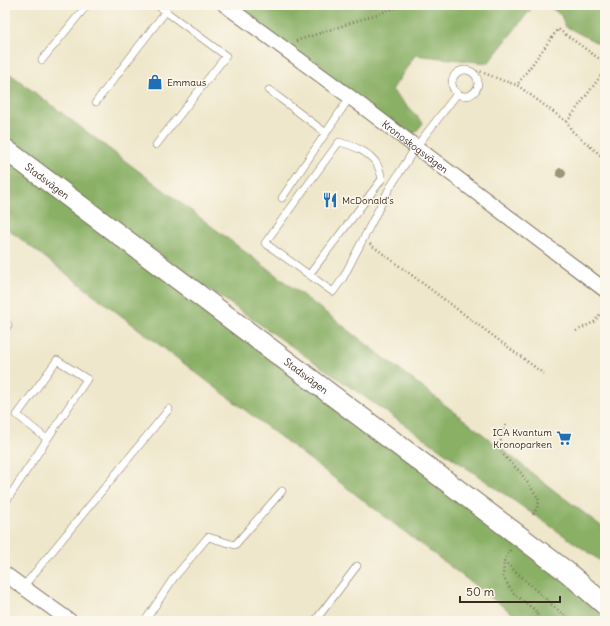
<svg xmlns="http://www.w3.org/2000/svg" width="610" height="626" font-family="Delius,sans-serif">
<rect width="100%" height="100%" fill="#fbf7ec"/>
<filter id="ink" filterUnits="userSpaceOnUse"><feTurbulence type="fractalNoise" baseFrequency=".025" numOctaves="2"/><feDisplacementMap in="SourceGraphic" scale="8" xChannelSelector="R" yChannelSelector="G"/><feConvolveMatrix kernelMatrix="1 2 1 2 8 2 1 2 1" color-interpolation-filters="sRGB"/></filter>
<filter id="wash" filterUnits="userSpaceOnUse"><feTurbulence type="fractalNoise" baseFrequency=".012" numOctaves="4" result="noise"/><feDisplacementMap in="SourceGraphic" scale="16" xChannelSelector="R" yChannelSelector="G"/><feGaussianBlur stdDeviation="0.9" result="paint"/><feColorMatrix in="noise" values="0 0 0 0 0 0 0 0 0 0 0 0 0 0 0 0 0 1.4 0 .05"/><feComposite in="paint" operator="in"/></filter>
<g filter="url(#wash)">
<rect width="100%" height="100%" fill="#efe7cb"/>
<!-- forest -->
<g fill="#8ab066" stroke="#626d42">
<polygon points="225,5 534,5 488,63 415,55 392,90 423,123 408,141"/>
<polygon points="547,5 605,5 605,47 565,26 561,15"/>
<polygon points="5,70 334,319 511,456 539,479 605,529 605,564 5,147"/>
<polygon points="5,149 605,605 605,621 523,621 489,596 5,227"/>
</g>
</g>
<g filter="url(#ink)">
<g fill="none" stroke-linecap="round" stroke-linejoin="round">
<!-- lane casing -->
<g stroke="#7a6c5b" stroke-width="8">
<g id="lane">
<polyline points="42,60 87,5"/>
<circle cx="465" cy="83" r="13"/>
<polyline points="269,90 326,133"/>
<polyline points="96,102 166,11"/>
<polyline points="156,145 226,56 157,5"/>
<polyline points="282,198 350,97"/>
<path d="M309 275 382 179C381 174 379 168 377 164 368 151 354 146 339 142L265 243 333 292 343 278 389 189 416 147 457 94"/>
<polyline points="5,323 8,325 5,329"/>
<polyline points="5,503 87,379 57,360 17,415 47,439"/>
<polyline points="23,587 169,409"/>
<polyline points="145,621 173,579 208,537 235,545 282,491"/>
<polyline points="315,621 357,566"/>
</g>
</g>
<!-- street casing -->
<g stroke="#7a6c5b" stroke-width="16">
<g id="street">
<path id="s1" d="M225 5 350 97 605 290"/>
<polyline points="5,574 70,621"/>
</g>
</g>
<!-- secondary casing -->
<g stroke="#7a6c5b" stroke-width="22">
<g id="secondary">
<path id="s2" d="M5 149 567 572 605 605"/>
</g>
</g>
<!-- path -->
<g stroke="#7a6c5b" stroke-width="2.5" stroke-dasharray="1 3" stroke-linecap="butt">
<polyline points="296,41 405,5"/>
<polyline points="605,63 558,29 517,85 567,122 572,131 605,159"/>
<polyline points="473,73 479,71 504,81 517,85"/>
<polyline points="567,122 605,70"/>
<polyline points="370,244 544,374"/>
<polyline points="576,331 594,322 605,308"/>
<path d="M506 425 500 443 501 452 507 459 521 473 538 498C540 505 536 509 533 515"/>
<polyline points="510,550 504,561 503,577 514,594 535,610 539,618 539,621"/>
<polyline points="504,561 561,613 573,621"/>
</g>
<!-- lane -->
<use href="#lane" stroke="#fff" stroke-width="7"/>
<!-- street -->
<use href="#street" stroke="#fff" stroke-width="14"/>
<!-- secondary -->
<use href="#secondary" stroke="#fff" stroke-width="20"/>
</g>
<!-- trees -->
<circle fill="#9c9578" cx="561" cy="173" r="5"/>
</g>
<!-- icons -->
<defs>
<g id="shop-bare" transform="scale(1.2)"><path d="M-5-2.5h2.3a2.7 3.5 0 0 1 5.4 0H5L5.5 6h-11ZM-1.5-2.5h3a1.5 2.3 0 0 0-3 0Z" fill="#1f6fb2" stroke="#fbf7ec" stroke-width="2.5" paint-order="stroke"/></g>
<g id="restaurant-bare" transform="scale(1.2)"><path d="M-5-6h1v4h1v-4h1v4h1v-4h1v5L-1.5 .5V6h-2V.5L-5-1ZM5-6V6H3V1.5H1.5Q1.5-4 5-6Z" fill="#1f6fb2" stroke="#fbf7ec" stroke-width="2.5" paint-order="stroke"/></g>
<g id="supermarket-bare" transform="scale(1.2)"><path d="M-6-5.5h2.5l.6 2H6L4.5 2H-2.5L-4.4-4H-6ZM-1.5 3.2a1.3 1.3 0 1 0 .1 0ZM3 3.2a1.3 1.3 0 1 0 .1 0Z" fill="#1f6fb2" stroke="#fbf7ec" stroke-width="2.5" paint-order="stroke"/></g>
</defs>
<g fill-rule="evenodd">
<use href="#shop-bare" x="155" y="82"/>
<use href="#restaurant-bare" x="330" y="200"/>
<use href="#supermarket-bare" x="564" y="438"/>
</g>
<g text-anchor="middle" dominant-baseline="central" stroke-width="3" stroke-linejoin="round" paint-order="stroke">
<!-- poi labels -->
<g font-size="10" fill="#3b2a1e" stroke="#fbf7ec" text-anchor="start">
<text x="167" y="82">Emmaus</text>
<text x="342" y="200">McDonald's</text>
<text x="552" y="432" text-anchor="end">ICA Kvantum<tspan x="552" dy="12">Kronoparken</tspan></text>
</g>
<!-- street labels -->
<g font-size="10" fill="#3b2a1e" stroke="#fbf7ec">
<text stroke="none"><textPath href="#s1" startOffset="237">Kronoskogsvägen</textPath></text>
<text stroke="none"><textPath href="#s2" startOffset="53">Stadsvägen</textPath></text>
<text stroke="none"><textPath href="#s2" startOffset="377">Stadsvägen</textPath></text>
</g>
</g>
<!-- margin -->
<rect width="610" height="626" fill="none" stroke="#fbf7ec" stroke-width="20"/>
<!-- scale -->
<path d="M460 596v6h100v-6" fill="none" stroke="#3b2a1e" stroke-width="2"/>
<text x="466" y="596" font-size="12" fill="#3b2a1e" stroke="#fbf7ec" stroke-width="3" paint-order="stroke">50 m</text>
</svg>
